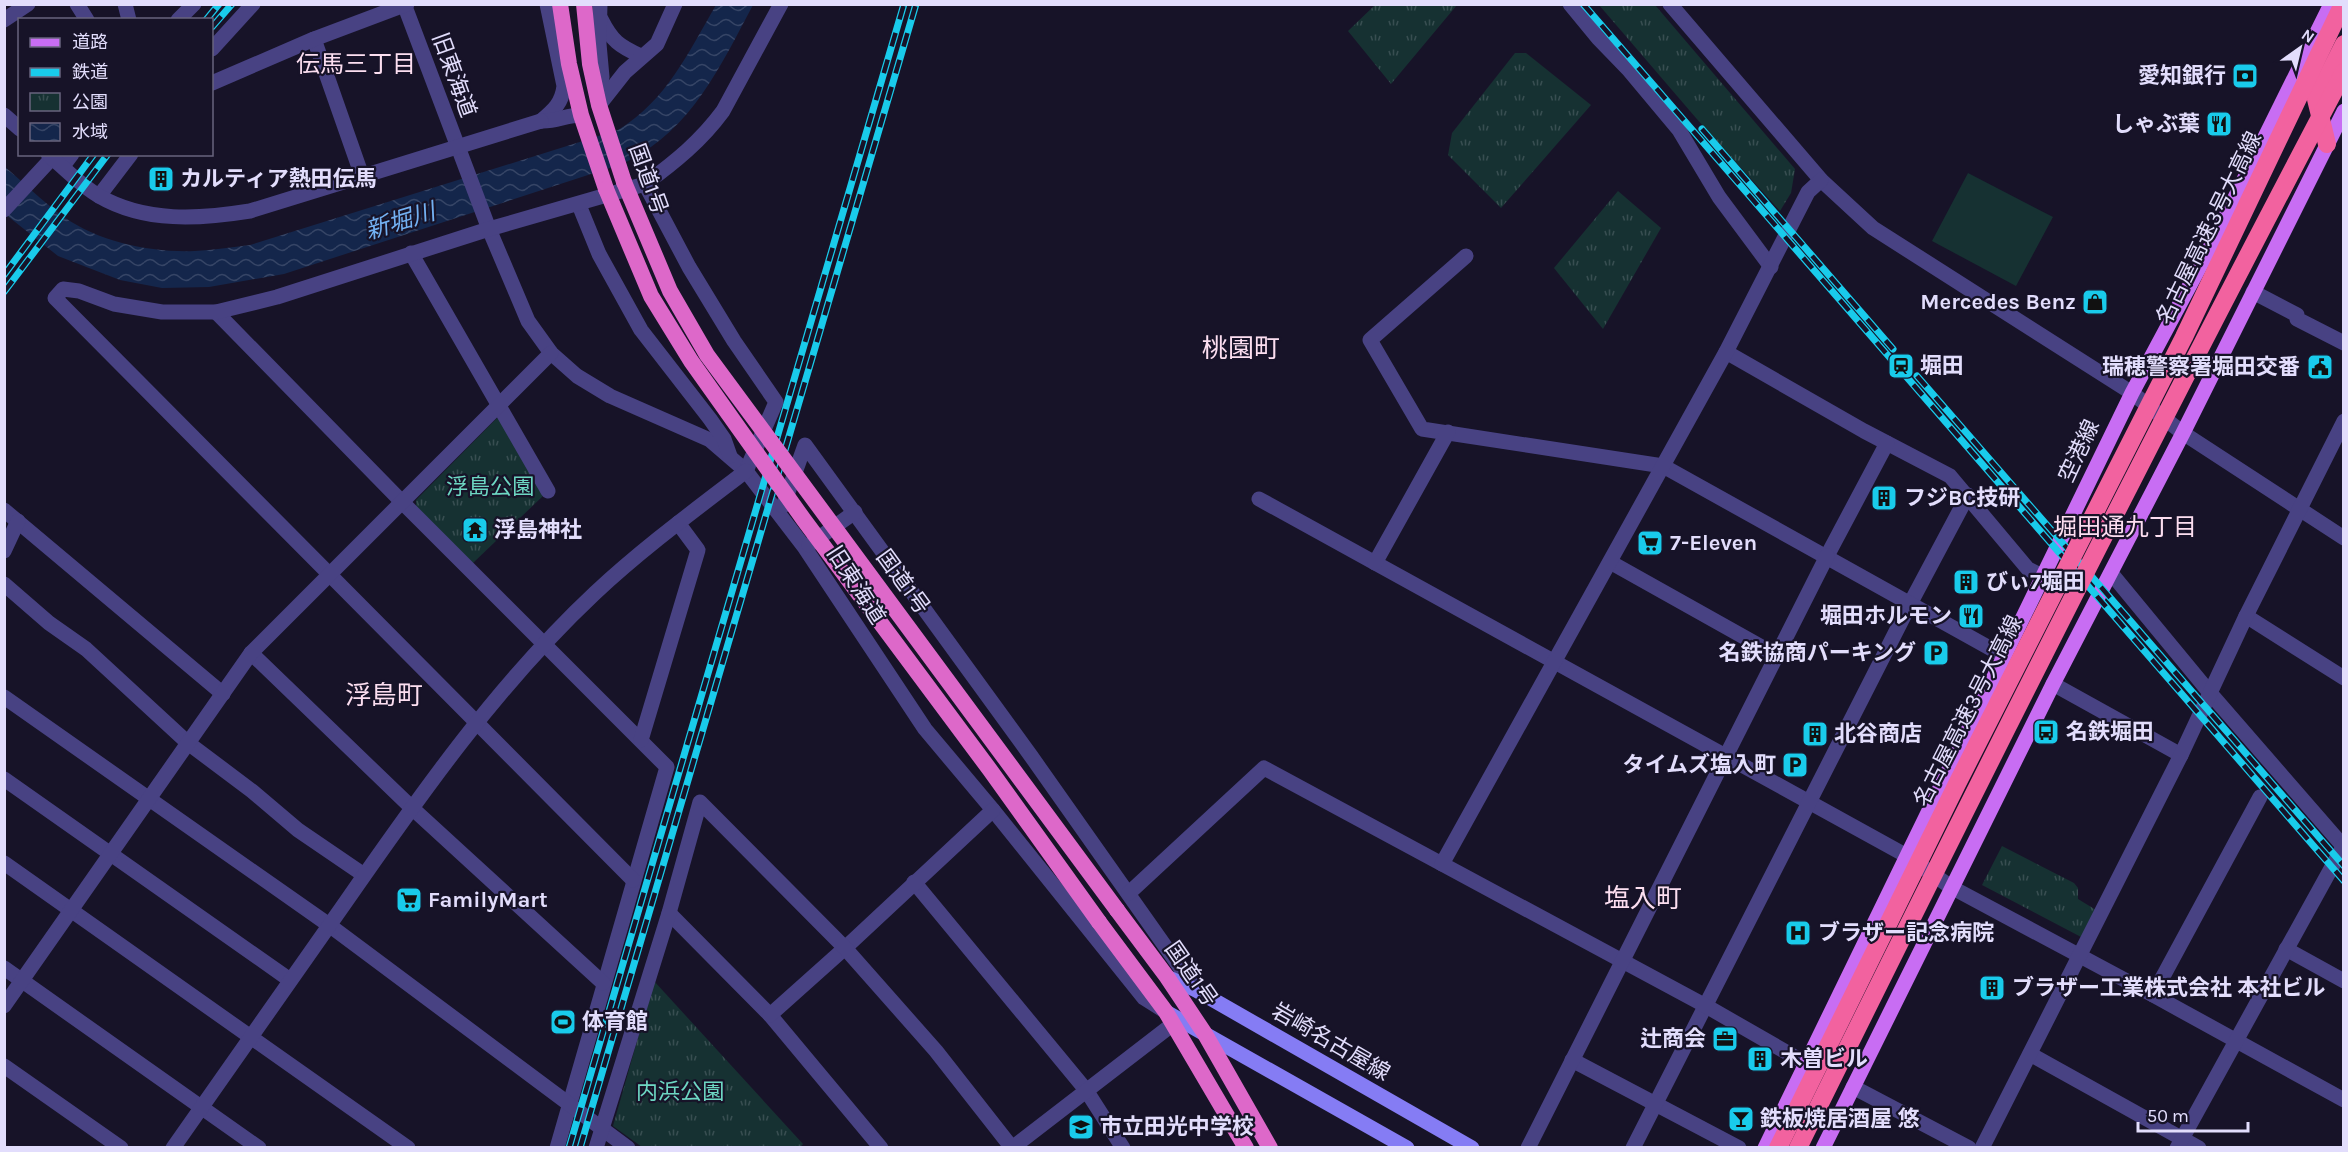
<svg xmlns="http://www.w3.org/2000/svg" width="2348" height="1152" font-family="Karla,'Noto Sans JP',sans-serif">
<defs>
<pattern id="park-tufts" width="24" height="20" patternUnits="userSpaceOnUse" patternTransform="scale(1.5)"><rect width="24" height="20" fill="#163132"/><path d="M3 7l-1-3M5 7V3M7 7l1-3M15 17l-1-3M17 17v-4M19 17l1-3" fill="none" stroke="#384e51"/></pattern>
<pattern id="water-waves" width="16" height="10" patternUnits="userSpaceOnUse" patternTransform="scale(1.5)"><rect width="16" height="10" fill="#14264b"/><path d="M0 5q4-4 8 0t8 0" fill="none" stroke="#364566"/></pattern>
</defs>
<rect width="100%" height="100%" fill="#171328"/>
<!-- green -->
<polygon fill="#163132" points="1968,173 2053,217 2016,286 1932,241"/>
<!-- park -->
<g fill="url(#park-tufts)">
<polygon points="1375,5 1375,4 1457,5 1391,84 1348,31"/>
<polygon points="1599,5 1655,5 1795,169 1791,193 1780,211 1696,118"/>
<polygon points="1515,53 1526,53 1591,105 1501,208 1448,155 1452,133"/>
<polygon points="1618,191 1661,228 1603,329 1554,268"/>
<polygon points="497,418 505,421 544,495 473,563 416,508 416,500"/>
<polygon points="2002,846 2074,883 2078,888 2078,899 2096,910 2083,938 1982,885"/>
<polygon points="654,981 803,1144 800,1148 642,1147 613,1126"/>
</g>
<!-- water -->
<path fill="url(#water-waves)" d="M716 5H753C721 65 692 129 628 161 616 167 601 170 588 175L284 274 209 287 162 288 120 280 58 256 5 214 4 166C24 183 43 202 64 217 99 242 152 253 195 251 213 250 232 247 250 245L618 130C667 100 688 53 716 5Z"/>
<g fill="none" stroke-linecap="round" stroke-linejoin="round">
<!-- minor -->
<g stroke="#484283" stroke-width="15">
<polyline points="77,4 87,20"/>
<polyline points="125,4 129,20"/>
<polyline points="404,4 489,229 528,321 551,353 577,376 610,396 710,440 746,471 805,548 925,729 993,810 1144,998 1163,1010"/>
<polyline points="1570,4 1598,38 1628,69 1679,130 1719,197 1771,267"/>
<path d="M601 19C612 41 619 46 641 56"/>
<polyline points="4,20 28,4"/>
<polyline points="178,20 194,4"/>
<polyline points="314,39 362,176"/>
<polyline points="212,49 253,4"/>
<polyline points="212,83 314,39 407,4"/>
<polyline points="598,97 602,77 599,44 600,4"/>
<polyline points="599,105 625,72 657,44 675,4"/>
<path d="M541 121C554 110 562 103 564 86L547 4"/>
<path d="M541 121C555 122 567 115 581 115"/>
<polyline points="63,166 72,154"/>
<polyline points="99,196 131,154"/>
<polyline points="579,205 599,254 641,330 710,419 724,439 730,456"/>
<polyline points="4,210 52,158"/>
<polyline points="411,253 548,491"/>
<polyline points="1466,256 1370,340 1422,429 1663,466"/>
<polyline points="2253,292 2297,315 2297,319 2344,343"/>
<polyline points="216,312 403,503 667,767 557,1148"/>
<polyline points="1726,352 1864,431 1950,476 2028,569 2044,577"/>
<polyline points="2183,433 2344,538"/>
<path d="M746 471 776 402 734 341 689 267 645 184C675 162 701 141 723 111L781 4"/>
<polyline points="1259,499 1907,856 1951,887 2153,995 2344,1100"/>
<polyline points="783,506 805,445 1031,756 1196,990"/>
<polyline points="4,510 223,694"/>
<polyline points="809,545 855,512"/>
<polyline points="4,551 18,521"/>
<polyline points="1827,556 1887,443"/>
<polyline points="1610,562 1776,655"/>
<polyline points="1375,563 1448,432"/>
<polyline points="2111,573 2210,693 2344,847"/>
<polyline points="4,584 49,623 86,649 188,743 252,791 298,830 364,875"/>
<polyline points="2246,616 2344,678"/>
<polyline points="251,653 412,808 603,983"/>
<polyline points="2053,684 2181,755"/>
<polyline points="4,697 329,925 628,1148"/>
<polyline points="641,740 698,550 678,523"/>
<polyline points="4,779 290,980"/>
<polyline points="4,863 408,1148"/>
<polyline points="633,880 55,298 63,289 79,291 114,304 162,312 216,312 277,297 489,229 645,184"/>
<polyline points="914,882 1086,1090 1123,1148"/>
<polyline points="1129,893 1264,768 1442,864"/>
<polyline points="669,913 770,1015 881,1148"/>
<polyline points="2286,949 2344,981"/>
<polyline points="4,968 259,1148"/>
<polyline points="2153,995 2260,797"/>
<polyline points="4,1006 251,653 551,353"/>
<polyline points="770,1015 845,948 993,810"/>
<polyline points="2030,1054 2199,1148"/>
<polyline points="1572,1060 1739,1148"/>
<polyline points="4,1066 121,1148"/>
<polyline points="1853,1087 1969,1148"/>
<polyline points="596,1148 669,913 700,802 845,948 936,1051 1012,1148 1173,1024"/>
<polyline points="1633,1148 1910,604 1968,495"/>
<polyline points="1982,1148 2181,755 2246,616 2344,421"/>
<polyline points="2177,1148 2344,845"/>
</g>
<!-- tertiary -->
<g stroke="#484283" stroke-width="15">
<polyline points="1670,4 1821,180 1873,228 2132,393 2183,433"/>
<polyline points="4,115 20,129"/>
<path d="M48 154C64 168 81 186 99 196 145 223 200 219 250 211L541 121"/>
<polyline points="1663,466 2004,656"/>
<polyline points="1807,1064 1706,1006 1442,864 1726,352 1808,192 1821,180"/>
<path d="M173 1148C230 1066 288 985 345 903 420 795 498 684 595 593 642 549 695 510 746 471"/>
<polyline points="1528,1148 1827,556"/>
</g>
<!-- secondary -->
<g stroke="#857cf4" stroke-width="15">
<polyline points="1167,977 1196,990 1472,1148"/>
<polyline points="1166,1012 1407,1148"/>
</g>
<!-- primary -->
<g stroke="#c86df3" stroke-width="15">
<polyline points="1765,1148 2132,393 2213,242 2331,4"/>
<polyline points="1823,1148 2053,684 2183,433 2344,111"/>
</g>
<!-- trunk -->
<g stroke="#dd68c9" stroke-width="16">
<polyline points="560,4 569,64 581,115 606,189"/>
<polyline points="584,4 590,64 599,105 624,182"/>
<polyline points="1117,910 1167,977 1205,1034 1270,1148"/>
<polyline points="1099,922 1166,1012 1246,1148"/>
</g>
<!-- motorway -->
<polyline stroke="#f2629f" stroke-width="18" points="2327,144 2316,99 2344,44"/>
<!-- rail casing -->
<g stroke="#19cbeb" stroke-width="7">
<g id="rail">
<polyline points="1583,4 2344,881"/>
<polyline points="206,20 219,4"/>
<polyline points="212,27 232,4"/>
<polyline points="1702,129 1893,349"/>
<polyline points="4,275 94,154"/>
<polyline points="4,292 108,154"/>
<polyline points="1917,376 2344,866"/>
<polyline points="569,1148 904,4"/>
<polyline points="580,1148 916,4"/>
</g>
</g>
<!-- rail -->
<use href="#rail" stroke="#171328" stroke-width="4.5" stroke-dasharray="14" stroke-linecap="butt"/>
<!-- trunk-bridge -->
<g stroke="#dd68c9" stroke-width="16">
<polyline points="624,182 670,291 707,355 1117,910"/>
<polyline points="606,189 651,296 691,361 804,520 990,770 1099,922"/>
</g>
<!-- motorway-bridge -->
<g stroke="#f2629f" stroke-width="18">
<polyline points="1778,1148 1957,784 2184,337 2343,4"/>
<path d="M1798 1148C1976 787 2156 428 2344 72"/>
</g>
</g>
<!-- icons -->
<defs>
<g id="bank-square" transform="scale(1.35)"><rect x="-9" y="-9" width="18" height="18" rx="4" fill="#19cbeb" stroke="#171328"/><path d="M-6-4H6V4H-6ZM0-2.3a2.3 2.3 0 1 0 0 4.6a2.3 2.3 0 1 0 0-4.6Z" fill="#111"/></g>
<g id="restaurant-square" transform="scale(1.35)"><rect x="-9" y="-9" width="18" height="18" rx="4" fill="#19cbeb" stroke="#171328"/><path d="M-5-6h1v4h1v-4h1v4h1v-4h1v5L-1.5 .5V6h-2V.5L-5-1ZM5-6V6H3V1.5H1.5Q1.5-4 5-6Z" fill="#111"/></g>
<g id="building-square" transform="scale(1.35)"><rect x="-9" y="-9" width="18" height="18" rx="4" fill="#19cbeb" stroke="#171328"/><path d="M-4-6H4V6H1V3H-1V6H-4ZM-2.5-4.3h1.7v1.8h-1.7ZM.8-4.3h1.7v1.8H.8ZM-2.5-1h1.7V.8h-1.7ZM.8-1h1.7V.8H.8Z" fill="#111"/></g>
<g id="shop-square" transform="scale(1.35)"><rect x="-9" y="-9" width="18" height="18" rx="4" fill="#19cbeb" stroke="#171328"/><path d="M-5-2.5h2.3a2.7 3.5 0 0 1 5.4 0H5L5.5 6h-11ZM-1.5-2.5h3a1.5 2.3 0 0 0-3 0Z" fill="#111"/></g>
<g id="station-square" transform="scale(1.35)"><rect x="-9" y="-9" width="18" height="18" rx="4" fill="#19cbeb" stroke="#171328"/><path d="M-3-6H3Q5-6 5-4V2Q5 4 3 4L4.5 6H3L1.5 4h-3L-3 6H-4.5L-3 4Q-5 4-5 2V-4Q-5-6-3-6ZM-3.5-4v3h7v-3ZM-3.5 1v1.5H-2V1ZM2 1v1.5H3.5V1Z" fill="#111"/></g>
<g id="civic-square" transform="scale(1.35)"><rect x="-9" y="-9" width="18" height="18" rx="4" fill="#19cbeb" stroke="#171328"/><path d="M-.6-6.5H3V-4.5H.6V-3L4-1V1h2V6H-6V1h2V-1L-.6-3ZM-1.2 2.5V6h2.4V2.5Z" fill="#111"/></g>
<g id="temple-square" transform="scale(1.35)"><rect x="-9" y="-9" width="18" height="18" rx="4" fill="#19cbeb" stroke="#171328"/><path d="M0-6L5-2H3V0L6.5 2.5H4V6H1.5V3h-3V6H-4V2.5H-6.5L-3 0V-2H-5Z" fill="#111"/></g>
<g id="supermarket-square" transform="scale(1.35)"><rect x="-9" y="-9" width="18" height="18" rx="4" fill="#19cbeb" stroke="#171328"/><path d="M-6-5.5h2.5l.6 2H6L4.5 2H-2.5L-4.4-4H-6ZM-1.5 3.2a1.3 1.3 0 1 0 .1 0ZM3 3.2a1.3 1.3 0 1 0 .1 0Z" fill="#111"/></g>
<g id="parking-square" transform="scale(1.35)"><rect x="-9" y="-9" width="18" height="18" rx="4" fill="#19cbeb" stroke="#171328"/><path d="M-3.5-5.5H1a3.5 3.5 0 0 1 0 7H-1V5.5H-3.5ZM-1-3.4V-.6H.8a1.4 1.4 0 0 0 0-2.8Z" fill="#111"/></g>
<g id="bus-square" transform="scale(1.35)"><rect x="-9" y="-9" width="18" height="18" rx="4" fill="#19cbeb" stroke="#171328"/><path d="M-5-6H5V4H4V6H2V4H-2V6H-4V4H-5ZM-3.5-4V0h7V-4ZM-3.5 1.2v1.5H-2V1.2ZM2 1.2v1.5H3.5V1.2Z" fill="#111"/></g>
<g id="hospital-square" transform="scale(1.35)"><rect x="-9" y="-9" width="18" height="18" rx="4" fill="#19cbeb" stroke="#171328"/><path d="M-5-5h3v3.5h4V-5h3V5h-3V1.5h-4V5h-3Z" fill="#111"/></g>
<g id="stadium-square" transform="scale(1.35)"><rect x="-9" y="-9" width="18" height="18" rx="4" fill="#19cbeb" stroke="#171328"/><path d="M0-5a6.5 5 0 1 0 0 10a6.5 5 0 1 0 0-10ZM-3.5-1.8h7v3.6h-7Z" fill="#111"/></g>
<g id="office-square" transform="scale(1.35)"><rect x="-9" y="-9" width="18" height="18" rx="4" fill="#19cbeb" stroke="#171328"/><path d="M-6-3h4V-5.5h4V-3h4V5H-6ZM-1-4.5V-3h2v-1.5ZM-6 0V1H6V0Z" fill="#111"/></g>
<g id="bar-square" transform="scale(1.35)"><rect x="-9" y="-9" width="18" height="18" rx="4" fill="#19cbeb" stroke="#171328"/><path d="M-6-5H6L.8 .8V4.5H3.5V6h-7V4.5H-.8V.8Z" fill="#111"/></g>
<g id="school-square" transform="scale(1.35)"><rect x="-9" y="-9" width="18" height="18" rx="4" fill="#19cbeb" stroke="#171328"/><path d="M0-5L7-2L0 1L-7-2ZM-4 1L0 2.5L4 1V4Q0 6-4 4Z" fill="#111"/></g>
</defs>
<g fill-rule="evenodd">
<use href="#bank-square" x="2245" y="76"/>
<use href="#restaurant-square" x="2219" y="124"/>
<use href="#building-square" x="161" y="179"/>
<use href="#shop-square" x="2095" y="302"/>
<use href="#station-square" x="1901" y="366"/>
<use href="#civic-square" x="2320" y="367"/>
<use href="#building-square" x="1884" y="498"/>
<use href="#temple-square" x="475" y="530"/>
<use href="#supermarket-square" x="1650" y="543"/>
<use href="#building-square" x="1966" y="582"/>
<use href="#restaurant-square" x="1971" y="616"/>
<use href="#parking-square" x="1936" y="653"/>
<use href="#bus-square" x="2046" y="732"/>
<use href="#building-square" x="1815" y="734"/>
<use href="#parking-square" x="1795" y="765"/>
<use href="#supermarket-square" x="409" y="900"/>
<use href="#hospital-square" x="1798" y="933"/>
<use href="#building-square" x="1992" y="988"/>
<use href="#stadium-square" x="563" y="1022"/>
<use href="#office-square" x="1725" y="1039"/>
<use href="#building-square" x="1760" y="1059"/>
<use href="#bar-square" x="1741" y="1119"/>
<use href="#school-square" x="1081" y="1127"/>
</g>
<g text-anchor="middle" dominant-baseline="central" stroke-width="4.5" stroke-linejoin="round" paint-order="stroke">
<!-- street labels -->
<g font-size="22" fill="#e2ddfc" stroke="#171328">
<text transform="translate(454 75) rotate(70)">旧東海道</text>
<text transform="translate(648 179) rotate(70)">国道1号</text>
<text transform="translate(2209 228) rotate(-64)">名古屋高速3号大高線</text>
<text transform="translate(2079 451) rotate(-65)">空港線</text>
<text transform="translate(903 582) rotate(54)">国道1号</text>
<text transform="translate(856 585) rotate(57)">旧東海道</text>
<text transform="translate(1968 711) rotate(-63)">名古屋高速3号大高線</text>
<text transform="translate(1191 974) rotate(55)">国道1号</text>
<text transform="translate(1331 1042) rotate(30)">岩崎名古屋線</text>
</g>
<!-- poi labels -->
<g font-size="22" font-weight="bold" fill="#e2ddfc" stroke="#171328" text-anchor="start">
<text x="2226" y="76" text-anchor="end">愛知銀行</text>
<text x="2200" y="124" text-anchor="end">しゃぶ葉</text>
<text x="180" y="179">カルティア熱田伝馬</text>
<text x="2076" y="302" text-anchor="end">Mercedes Benz</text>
<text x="1920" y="366">堀田</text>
<text x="2300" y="367" text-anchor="end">瑞穂警察署堀田交番</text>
<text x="1904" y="498">フジBC技研</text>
<text x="494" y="530">浮島神社</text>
<text x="1670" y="543">7-Eleven</text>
<text x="1986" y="582">びぃ7堀田</text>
<text x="1952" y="616" text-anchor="end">堀田ホルモン</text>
<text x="1916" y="653" text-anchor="end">名鉄協商パーキング</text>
<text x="2066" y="732">名鉄堀田</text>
<text x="1834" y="734">北谷商店</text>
<text x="1776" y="765" text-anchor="end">タイムズ塩入町</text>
<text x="428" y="900">FamilyMart</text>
<text x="1818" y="933">ブラザー記念病院</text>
<text x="2012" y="988">ブラザー工業株式会社 本社ビル</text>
<text x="582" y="1022">体育館</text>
<text x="1706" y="1039" text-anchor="end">辻商会</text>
<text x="1780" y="1059">木曽ビル</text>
<text x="1760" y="1119">鉄板焼居酒屋 悠</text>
<text x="1100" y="1127">市立田光中学校</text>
</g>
<!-- park labels -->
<g font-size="22" fill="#6dd7c3" stroke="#171328">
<text x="490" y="487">浮島公園</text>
<text x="680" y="1092">内浜公園</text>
</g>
<!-- neighbourhood labels -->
<g font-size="24" fill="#fcdef0" stroke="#171328">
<text x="356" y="64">伝馬三丁目</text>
<text x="2125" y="527">堀田通九丁目</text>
</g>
<!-- water labels -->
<g font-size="24" font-style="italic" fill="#73b1f3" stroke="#171328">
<text transform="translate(400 221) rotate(-17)">新堀川</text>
</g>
<!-- quarter labels -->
<g font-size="26" fill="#fcdef0" stroke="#171328">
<text x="1241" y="348">桃園町</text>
<text x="384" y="695">浮島町</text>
<text x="1643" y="898">塩入町</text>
</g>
</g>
<!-- border -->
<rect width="2348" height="1152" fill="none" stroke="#e2ddfc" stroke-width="12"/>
<!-- legend -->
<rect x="18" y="18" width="195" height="138" fill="#171328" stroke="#68647d" stroke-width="1.5"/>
<rect x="30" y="38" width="30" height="9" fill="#c86df3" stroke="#68647d" stroke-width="1.5"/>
<text x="72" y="48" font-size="18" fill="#e2ddfc">道路</text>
<rect x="30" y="68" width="30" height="9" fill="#19cbeb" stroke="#68647d" stroke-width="1.5"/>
<text x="72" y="78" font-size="18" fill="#e2ddfc">鉄道</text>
<rect x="30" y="93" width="30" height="18" fill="url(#park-tufts)" stroke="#68647d" stroke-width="1.5"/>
<text x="72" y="108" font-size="18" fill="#e2ddfc">公園</text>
<rect x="30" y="123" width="30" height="18" fill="url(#water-waves)" stroke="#68647d" stroke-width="1.5"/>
<text x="72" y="138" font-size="18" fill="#e2ddfc">水域</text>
<!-- north arrow -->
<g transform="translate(2300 48) rotate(34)" stroke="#171328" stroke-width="4.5" paint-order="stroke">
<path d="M0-4.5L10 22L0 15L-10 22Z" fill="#e2ddfc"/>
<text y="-9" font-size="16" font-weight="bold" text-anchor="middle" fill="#e2ddfc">N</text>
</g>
<!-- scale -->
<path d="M2138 1122v9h110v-9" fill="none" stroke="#e2ddfc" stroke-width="3"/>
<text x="2147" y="1122" font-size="18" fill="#e2ddfc" stroke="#171328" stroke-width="4.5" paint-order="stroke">50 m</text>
</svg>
